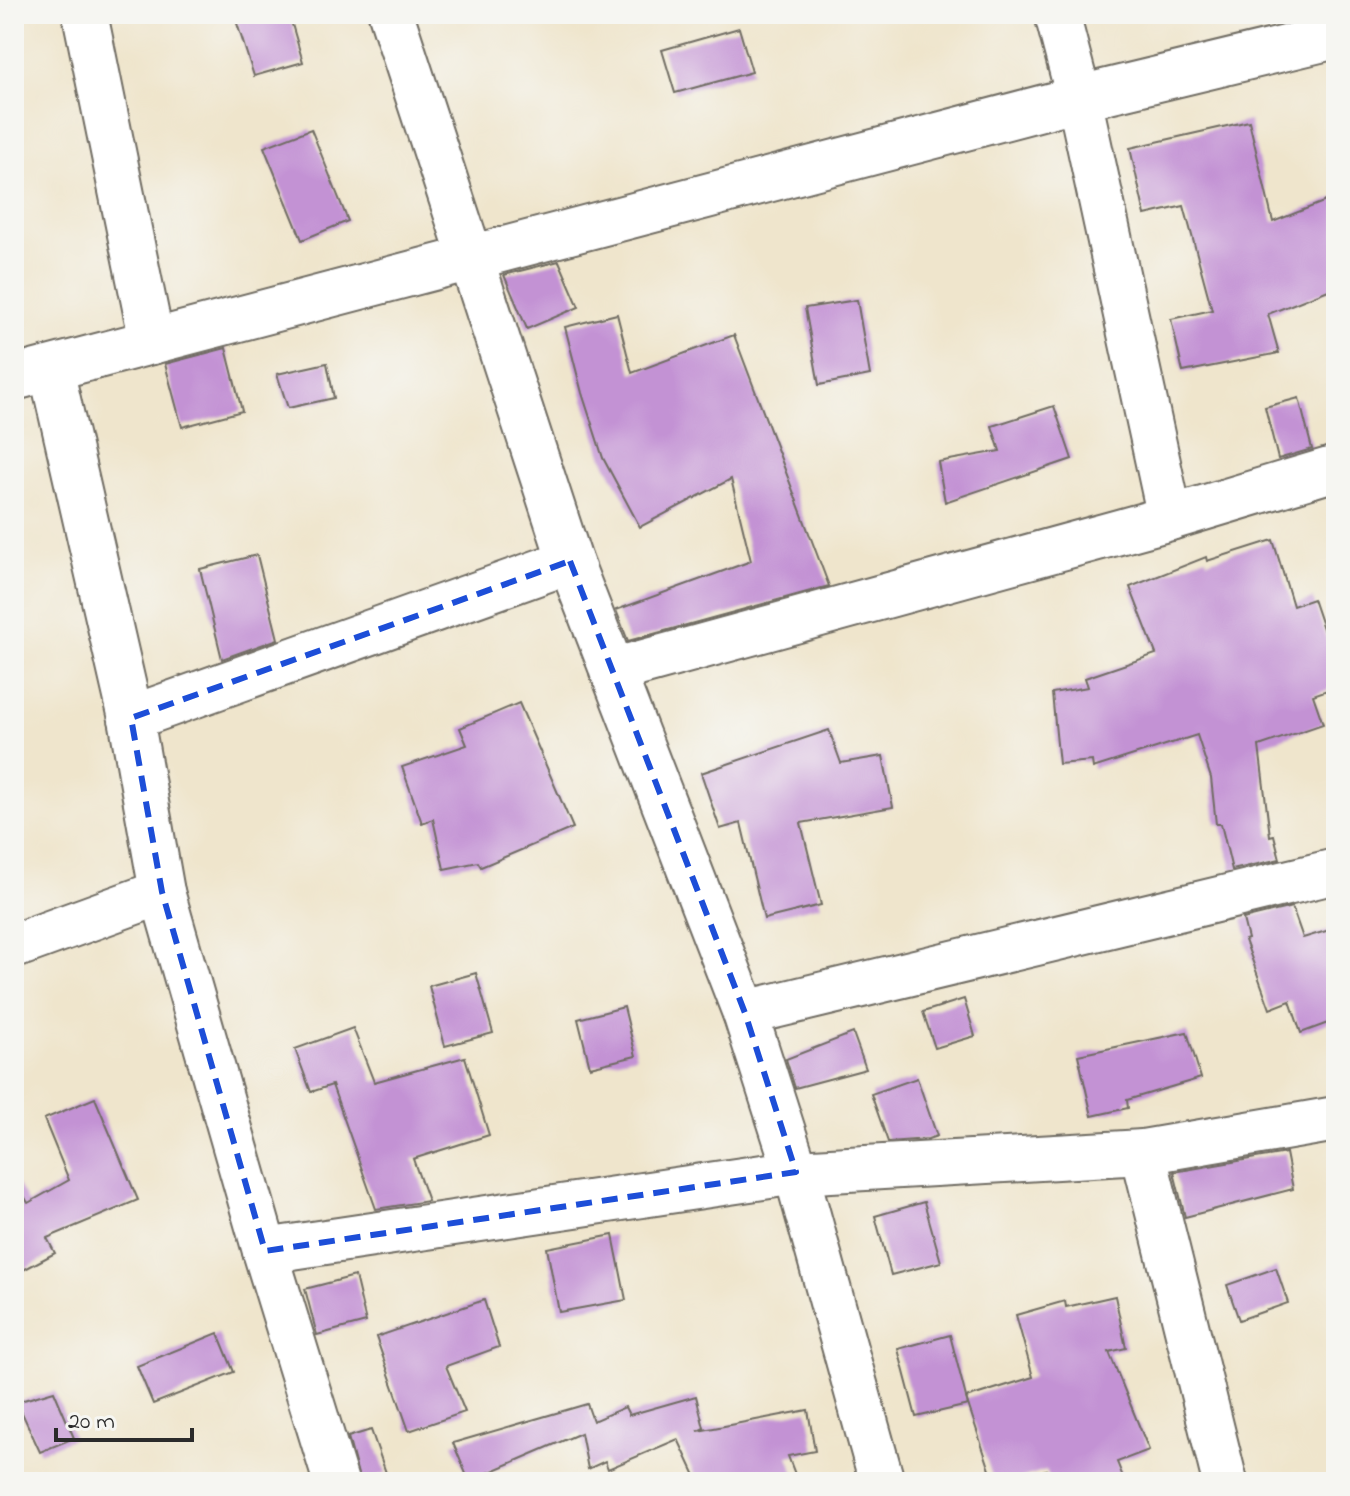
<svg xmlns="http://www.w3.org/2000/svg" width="1350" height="1496" font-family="'Indie Flower',sans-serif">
<rect width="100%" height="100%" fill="#f6f6f2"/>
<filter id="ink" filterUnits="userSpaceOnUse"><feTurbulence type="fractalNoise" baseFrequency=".0125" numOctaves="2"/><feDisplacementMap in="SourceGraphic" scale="16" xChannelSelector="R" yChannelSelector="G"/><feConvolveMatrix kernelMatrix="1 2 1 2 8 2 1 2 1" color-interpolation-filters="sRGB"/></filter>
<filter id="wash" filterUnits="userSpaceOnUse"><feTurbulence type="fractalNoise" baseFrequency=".006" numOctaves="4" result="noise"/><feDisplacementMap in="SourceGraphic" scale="32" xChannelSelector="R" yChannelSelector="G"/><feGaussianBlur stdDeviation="1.8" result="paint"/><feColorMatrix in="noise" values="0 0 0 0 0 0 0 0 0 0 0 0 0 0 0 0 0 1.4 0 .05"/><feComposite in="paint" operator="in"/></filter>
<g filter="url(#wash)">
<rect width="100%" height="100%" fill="#efe5cc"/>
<g id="blocks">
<!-- building -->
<g fill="#c392d4">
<polygon points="234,14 289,14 303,62 254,76"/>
<polygon points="739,28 752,72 675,93 662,50"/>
<polygon points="1249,121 1273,222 1336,197 1336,287 1268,314 1279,353 1183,372 1171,319 1212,310 1184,206 1145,215 1130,148"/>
<polygon points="311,129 348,221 302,240 264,147"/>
<polygon points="559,261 579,307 527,329 504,275"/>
<polygon points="857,300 870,375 819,385 805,308"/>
<polygon points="617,314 632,373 734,335 829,586 628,641 616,610 751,561 731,479 640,527 603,458 582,393 565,327"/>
<polygon points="226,348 242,411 182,427 165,364"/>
<polygon points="327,363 334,398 288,408 277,374"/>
<polygon points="1299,398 1312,449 1278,459 1265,407"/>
<polygon points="1054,406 1072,459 945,502 938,462 1000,451 992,426"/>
<polygon points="1273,540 1293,606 1313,599 1336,667 1336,687 1313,695 1323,724 1259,746 1270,836 1274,835 1280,859 1232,870 1221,824 1216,824 1211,778 1197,735 1093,768 1092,761 1059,764 1052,693 1088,687 1085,678 1156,654 1130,587 1206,557 1207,561"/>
<polygon points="257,555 278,639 222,659 200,569"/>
<polygon points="519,703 573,828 481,867 478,862 444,869 433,819 422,823 402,767 467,745 460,728"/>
<polygon points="829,730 841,763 883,756 893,807 801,823 821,905 764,919 741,823 720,829 701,773"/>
<polygon points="1292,907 1303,938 1336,928 1336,1020 1301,1033 1290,1001 1270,1009 1245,940 1248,939 1243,919"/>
<polygon points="476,973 493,1033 445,1046 429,986"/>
<polygon points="964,999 975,1036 935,1048 923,1012"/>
<polygon points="624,1007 636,1056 590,1067 578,1019"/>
<polygon points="353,1028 374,1082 465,1057 489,1135 413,1159 428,1201 376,1209 332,1085 311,1092 295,1049"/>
<polygon points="1187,1032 1201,1078 1127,1100 1128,1108 1092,1116 1078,1055"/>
<polygon points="853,1033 866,1069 795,1088 786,1059"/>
<polygon points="917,1078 937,1136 928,1139 888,1142 871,1094"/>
<polygon points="95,1098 138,1200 47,1238 55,1253 14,1275 14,1178 28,1203 69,1180 44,1119"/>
<polygon points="1286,1153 1293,1189 1185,1217 1174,1172"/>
<polygon points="924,1202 941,1262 891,1275 875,1216"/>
<polygon points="613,1235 626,1300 559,1312 547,1248"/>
<polygon points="1276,1268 1288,1303 1239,1320 1227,1285"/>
<polygon points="355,1276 366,1322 317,1335 305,1289"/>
<polygon points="1115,1296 1126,1348 1109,1352 1149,1450 1117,1462 1125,1482 1051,1482 1046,1470 1009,1482 994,1482 966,1398 1033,1377 1016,1315 1065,1301 1066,1307"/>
<polygon points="484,1300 499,1347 446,1366 465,1412 409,1431 376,1337"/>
<polygon points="218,1333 234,1372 153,1404 137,1366"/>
<polygon points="950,1335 968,1405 916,1417 898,1349"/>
<polygon points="54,1391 74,1438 40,1452 17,1402"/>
<polygon points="696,1396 704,1428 698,1431 808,1410 815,1451 788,1456 798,1482 698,1482 678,1439 608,1469 605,1461 588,1469 581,1433 469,1481 453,1443 587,1404 593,1421 625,1407 629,1415"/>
<polygon points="371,1430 386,1473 360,1482 348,1437"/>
</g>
</g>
</g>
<g filter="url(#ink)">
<use href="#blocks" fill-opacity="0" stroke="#706c63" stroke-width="2"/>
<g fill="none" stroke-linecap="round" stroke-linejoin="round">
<!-- minor casing -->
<g stroke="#706c63" stroke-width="48">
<g id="minor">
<polyline points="85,14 152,342"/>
<polyline points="391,14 570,561 745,1013 796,1172 882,1482"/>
<polyline points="1057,14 1079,98 1170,518"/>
<polyline points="51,369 131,718 162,892 265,1251 336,1482"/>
<polyline points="14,378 1079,98 1336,36"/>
<polyline points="612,671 1170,518 1336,468"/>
<polyline points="131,718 570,561"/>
<polyline points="14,946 162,892"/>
<polyline points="745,1013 1336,871"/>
<polyline points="1143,1152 1225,1482"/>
<polyline points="265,1251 796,1172 1143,1152 1336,1119"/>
</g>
</g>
<!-- minor -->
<use href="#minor" stroke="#fff" stroke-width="44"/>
</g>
</g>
<!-- marked area -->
<path fill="none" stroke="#1d4ed8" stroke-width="6" stroke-dasharray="16 10" stroke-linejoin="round" d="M570 561 745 1013 796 1172 265 1251 162 892 131 718Z"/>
<!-- margin -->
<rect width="1350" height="1496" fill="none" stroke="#f6f6f2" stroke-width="48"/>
<!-- scale -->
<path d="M56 1428v12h136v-12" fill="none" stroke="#2b2b2b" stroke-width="4"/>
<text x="68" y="1428" font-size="24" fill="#2b2b2b" stroke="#f6f6f2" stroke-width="6" paint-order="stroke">20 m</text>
</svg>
